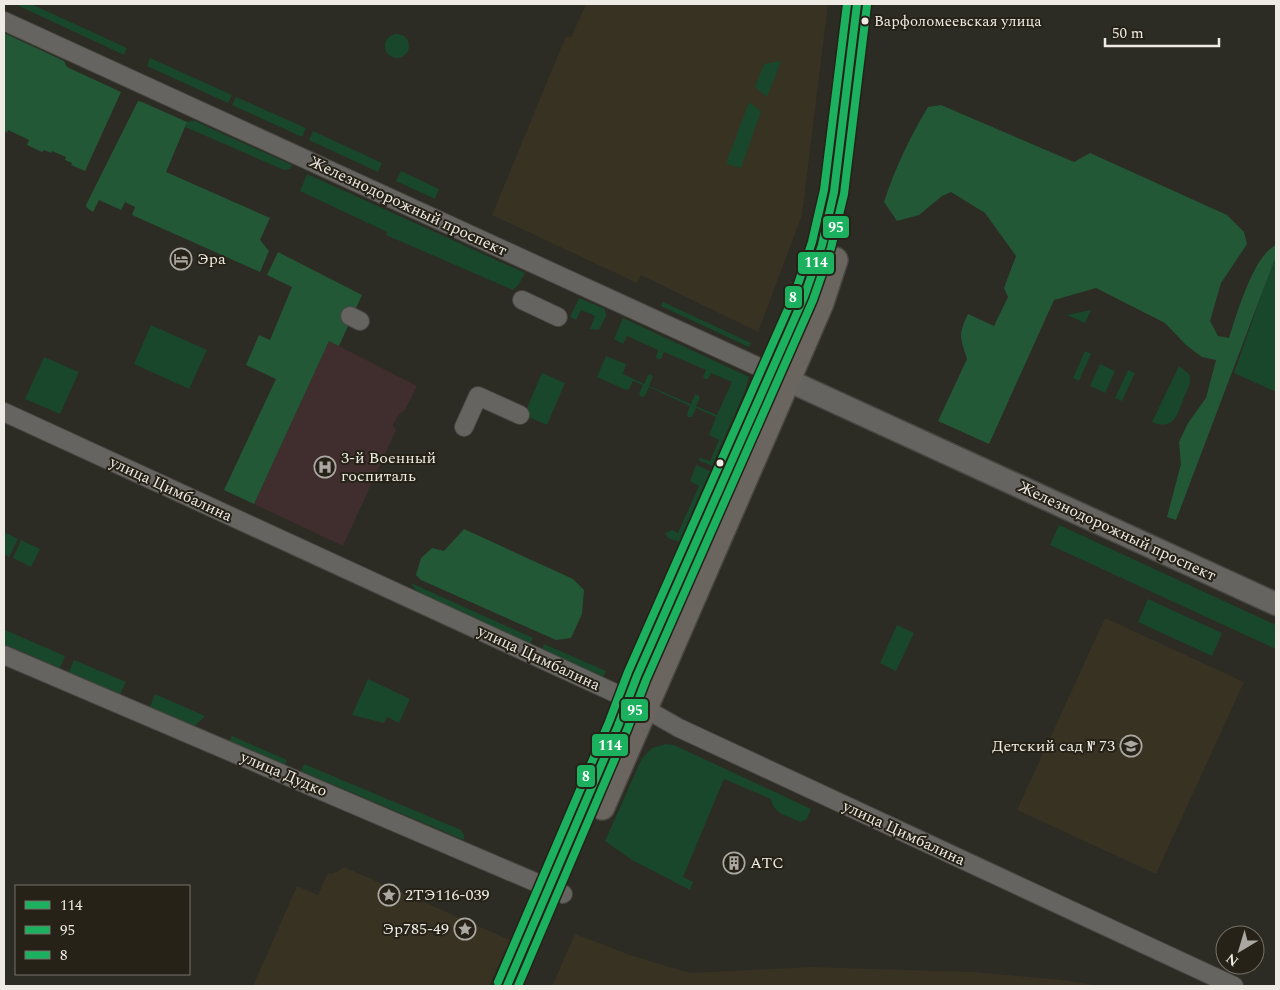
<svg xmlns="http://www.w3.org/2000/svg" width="1280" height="990" font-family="Spectral,serif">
<rect width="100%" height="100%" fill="#2c2b24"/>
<!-- built -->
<g fill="#383222">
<polygon points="586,4 828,4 802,215 758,332 641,275 637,283 492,215 566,36 571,37"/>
<polygon points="1105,618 1244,682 1156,874 1017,810"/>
<polygon points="344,867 510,940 489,986 253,986 297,886 318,895 328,873 331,874 337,872"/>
<polygon points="575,934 630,955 690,973 810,967 974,972 1063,980 1100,986 552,986"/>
</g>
<!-- medical -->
<polygon fill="#3f2e2d" points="329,341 417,386 405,410 399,414 393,425 396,430 343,546 254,504"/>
<!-- green -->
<g fill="#19472b">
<polygon points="20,4 31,4 127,48 124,55 19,6"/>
<circle cx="397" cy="46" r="12"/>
<polygon points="150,58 232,95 228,103 147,66"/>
<polygon points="781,61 767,97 755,87 764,64"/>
<polygon points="236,97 306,128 302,137 232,105"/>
<polygon points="749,102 761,111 741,168 726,164"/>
<polygon points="190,121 195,121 292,165 290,169 284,170 185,127 187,122"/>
<polygon points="313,131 382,163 378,172 309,140"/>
<polygon points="401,171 439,189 435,199 396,181"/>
<polygon points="307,174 525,273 519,284 513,290 386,235 387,232 300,191"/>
<polygon points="1276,253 1276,392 1234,373"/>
<polygon points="579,298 605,309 606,316 599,330 590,329 595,316 581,310 576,320 570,317"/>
<polygon points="663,302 751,343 749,347 661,306"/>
<polygon points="1091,310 1085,323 1067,315"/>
<polygon points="623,318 749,377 745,391 712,466 698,460 701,458 710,461 719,440 709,435 716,417 696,408 692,417 688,417 687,414 690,406 649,387 645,396 641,397 639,394 643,385 633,381 629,389 626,390 597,377 606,356 626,364 623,374 644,384 648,375 651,374 653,377 649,386 691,404 695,395 698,395 700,398 696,406 717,415 732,382 711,373 708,379 705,379 703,377 706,370 664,352 661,359 658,359 656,357 658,350 627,336 623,344 614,339"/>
<polygon points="151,325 207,350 189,389 134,364"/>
<polygon points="1085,351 1091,354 1079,381 1073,378"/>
<polygon points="44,357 79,372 60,414 25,399"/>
<polygon points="1100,364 1115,371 1105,393 1090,386"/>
<path d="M1179 366 1189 374C1192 382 1188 389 1184 397 1178 413 1174 432 1152 422Z"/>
<polygon points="1128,370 1135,373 1122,401 1115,398"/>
<polygon points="542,373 565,383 547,425 524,415"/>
<polygon points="696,465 710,471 679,542 668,538 665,533 672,530 678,533 699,486 690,481"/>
<polygon points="1059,525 1276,625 1276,649 1050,545"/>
<polygon points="4,532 18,539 9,557 4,554"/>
<polygon points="21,540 40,549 31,567 13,558"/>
<polygon points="411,583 533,638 530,644 422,595 414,588"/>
<polygon points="1148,599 1222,633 1212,656 1138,622"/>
<polygon points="897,625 914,633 896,671 880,663"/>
<polygon points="5,630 65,656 60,668 4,644"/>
<polygon points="544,644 606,671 603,677 542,650"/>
<polygon points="74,660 126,682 120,694 69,672"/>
<polygon points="368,679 410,699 399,723 387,717 384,723 352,715"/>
<polygon points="155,694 205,716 195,726 150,707"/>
<polygon points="232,736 287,760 285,765 229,741"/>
<path d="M666 744 674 745 811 809 807 819 801 822C788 816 773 814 771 799L724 779 683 877 693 882 690 890 632 860 605 841 642 758 652 748Z"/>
<polygon points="304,764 461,830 464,835 464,840 301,771"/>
</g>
<!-- forest -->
<g fill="#235837">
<polygon points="4,33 64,61 67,67 121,92 85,171 71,165 72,163 65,160 66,157 52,151 51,153 44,150 42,152 27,145 29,140 8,130 7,133 4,131"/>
<polygon points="138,101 142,102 187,122 166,172 270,218 260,240 269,251 260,272 132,215 135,207 125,202 121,210 99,200 93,212 87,208 86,205"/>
<path d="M941 105 1074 162 1090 153 1227 215 1244 232 1247 244 1221 283 1210 321 1218 336 1229 338C1237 314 1253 256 1276 245V256L1176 520 1167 517 1181 464 1179 442 1188 423 1206 398 1216 360 1202 357 1186 345 1165 323 1096 288 1054 300 989 444 938 421 967 359C960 337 958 335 968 314L994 326 1008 297 1004 288 1016 256 985 213 951 192 942 196 919 215 897 221 884 202C895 168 910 137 928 107Z"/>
<polygon points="278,252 362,295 339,346 329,341 254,504 224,490 276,379 246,365 259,335 270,340 292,287 267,275"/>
<polygon points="464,529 573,579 584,590 582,614 571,638 556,640 421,580 416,575 421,558 432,548 444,551"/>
</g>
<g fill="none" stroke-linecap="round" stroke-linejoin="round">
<!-- minor casing -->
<g stroke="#484641" stroke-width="20">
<g id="minor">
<polyline points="4,21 772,373"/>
<polyline points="522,300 558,317"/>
<polyline points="350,316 360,321"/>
<polyline points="4,412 602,687 628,699 679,728 1234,986"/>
<polyline points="464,427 478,396 520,415"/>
<polyline points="4,655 563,894"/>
</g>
</g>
<!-- tertiary casing -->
<g stroke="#484641" stroke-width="25">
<polyline id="tertiary" points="772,373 1276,604"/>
</g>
<!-- secondary casing -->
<g stroke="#484641" stroke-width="28">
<g id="secondary">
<polyline points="602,807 799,354 821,303 835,260"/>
<polyline points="507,986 618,726 637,676 804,297 822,245 834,192 857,4"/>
</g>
</g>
<!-- minor -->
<use href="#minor" stroke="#666460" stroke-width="18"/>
<!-- tertiary -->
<use href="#tertiary" stroke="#666460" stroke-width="22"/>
<!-- secondary -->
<use href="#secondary" stroke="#6b6560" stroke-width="25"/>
<!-- bus-1 casing -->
<g stroke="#262218" stroke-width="11">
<polyline id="bus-1" points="507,986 618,726 637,676 804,297 822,245 834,192 857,4"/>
</g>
<!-- bus-2 casing -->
<g stroke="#262218" stroke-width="11">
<polyline id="bus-2" points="518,986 627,730 646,680 813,300 831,248 844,194 867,5"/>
</g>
<!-- bus-3 casing -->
<g stroke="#262218" stroke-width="11">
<polyline id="bus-3" points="498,982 609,722 628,672 795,293 812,242 824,190 847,4"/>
</g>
<!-- bus-1 -->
<use href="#bus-1" stroke="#1bb15f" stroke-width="8"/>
<!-- bus-2 -->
<use href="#bus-2" stroke="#1bb15f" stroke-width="8"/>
<!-- bus-3 -->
<use href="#bus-3" stroke="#1bb15f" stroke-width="8"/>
</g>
<!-- icons -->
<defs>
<g id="hotel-ring" transform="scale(1.125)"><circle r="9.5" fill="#262218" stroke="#aaa8a1" stroke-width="1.5"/><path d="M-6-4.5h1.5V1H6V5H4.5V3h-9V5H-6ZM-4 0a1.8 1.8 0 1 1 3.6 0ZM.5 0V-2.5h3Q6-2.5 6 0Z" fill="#aaa8a1"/></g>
<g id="hospital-ring" transform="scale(1.125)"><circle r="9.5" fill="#262218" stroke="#aaa8a1" stroke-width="1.5"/><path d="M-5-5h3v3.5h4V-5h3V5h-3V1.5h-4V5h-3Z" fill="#aaa8a1"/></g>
<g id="school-ring" transform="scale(1.125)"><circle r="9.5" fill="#262218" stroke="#aaa8a1" stroke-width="1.5"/><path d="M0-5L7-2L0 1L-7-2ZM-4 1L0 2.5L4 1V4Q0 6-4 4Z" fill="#aaa8a1"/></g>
<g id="building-ring" transform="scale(1.125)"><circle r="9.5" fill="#262218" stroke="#aaa8a1" stroke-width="1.5"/><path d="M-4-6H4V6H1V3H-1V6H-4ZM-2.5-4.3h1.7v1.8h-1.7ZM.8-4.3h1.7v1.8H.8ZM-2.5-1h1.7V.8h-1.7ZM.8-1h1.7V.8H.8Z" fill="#aaa8a1"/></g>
<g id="sight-ring" transform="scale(1.125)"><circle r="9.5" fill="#262218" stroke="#aaa8a1" stroke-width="1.5"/><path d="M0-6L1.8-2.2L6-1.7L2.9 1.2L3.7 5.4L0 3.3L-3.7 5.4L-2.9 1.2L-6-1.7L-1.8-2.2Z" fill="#aaa8a1"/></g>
</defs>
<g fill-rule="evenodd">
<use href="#hotel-ring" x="181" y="259"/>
<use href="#hospital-ring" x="325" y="467"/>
<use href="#school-ring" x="1131" y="746"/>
<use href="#building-ring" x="734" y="863"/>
<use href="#sight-ring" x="389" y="895"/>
<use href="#sight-ring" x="465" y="929"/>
</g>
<!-- markers -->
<g fill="#eeebe4" stroke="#262218" stroke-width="2">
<circle cx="865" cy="21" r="4.5"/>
<circle cx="720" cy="463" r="4.5"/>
</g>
<g text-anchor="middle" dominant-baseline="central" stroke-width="4" stroke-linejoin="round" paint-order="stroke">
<!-- bus labels -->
<g font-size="15" fill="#eeebe4" stroke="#262218" text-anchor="start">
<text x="874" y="21">Варфоломеевская улица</text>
</g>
<!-- street labels -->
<g font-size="16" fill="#eeebe4" stroke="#262218">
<text transform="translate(408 206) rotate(25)">Железнодорожный проспект</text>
<text transform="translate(171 489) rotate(25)">улица Цимбалина</text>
<text transform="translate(1117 531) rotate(25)">Железнодорожный проспект</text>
<text transform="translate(539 658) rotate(25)">улица Цимбалина</text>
<text transform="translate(284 774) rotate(23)">улица Дудко</text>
<text transform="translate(904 833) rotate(25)">улица Цимбалина</text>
</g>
<!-- poi labels -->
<g font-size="16" fill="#eeebe4" stroke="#262218" text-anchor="start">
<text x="197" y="259">Эра</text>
<text x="341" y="458">3-й Военный<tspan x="341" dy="18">госпиталь</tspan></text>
<text x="1115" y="746" text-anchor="end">Детский сад № 73</text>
<text x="750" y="863">АТС</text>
<text x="405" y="895">2ТЭ116-039</text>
<text x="449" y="929" text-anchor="end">Эр785-49</text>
</g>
</g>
<g stroke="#262218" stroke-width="2">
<rect x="822" y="215" width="28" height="24" rx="5" fill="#1bb15f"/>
<rect x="797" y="251" width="38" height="24" rx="5" fill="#1bb15f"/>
<rect x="784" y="285" width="19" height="24" rx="5" fill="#1bb15f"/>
<rect x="620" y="698" width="29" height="24" rx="5" fill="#1bb15f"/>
<rect x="591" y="733" width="38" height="24" rx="5" fill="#1bb15f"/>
<rect x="576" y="764" width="20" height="24" rx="5" fill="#1bb15f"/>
</g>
<g font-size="14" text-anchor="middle" font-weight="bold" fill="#fff">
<text x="836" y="232">95</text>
<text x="816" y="267">114</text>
<text x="793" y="302">8</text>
<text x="635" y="715">95</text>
<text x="610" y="750">114</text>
<text x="586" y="781">8</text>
</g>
<!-- border -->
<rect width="1280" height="990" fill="none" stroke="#eeebe4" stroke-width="10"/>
<!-- legend -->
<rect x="15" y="885" width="175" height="90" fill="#262218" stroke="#76726a"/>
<rect x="25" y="901" width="25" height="8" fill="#1bb15f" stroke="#76726a"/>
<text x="60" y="910" font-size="15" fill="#eeebe4">114</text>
<rect x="25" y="926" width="25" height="8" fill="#1bb15f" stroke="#76726a"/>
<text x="60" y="935" font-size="15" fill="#eeebe4">95</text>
<rect x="25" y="951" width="25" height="8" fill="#1bb15f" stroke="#76726a"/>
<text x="60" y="960" font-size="15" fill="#eeebe4">8</text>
<!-- north arrow -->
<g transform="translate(1240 950) rotate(218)"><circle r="24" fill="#262218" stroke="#76726a"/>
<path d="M0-4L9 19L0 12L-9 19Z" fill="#aaa8a1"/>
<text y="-8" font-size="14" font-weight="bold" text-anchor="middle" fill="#eeebe4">N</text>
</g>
<!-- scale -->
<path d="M1105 38v8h114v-8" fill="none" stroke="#eeebe4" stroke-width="2.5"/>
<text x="1112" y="38" font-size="15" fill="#eeebe4" stroke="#262218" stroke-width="4" paint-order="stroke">50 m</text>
</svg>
